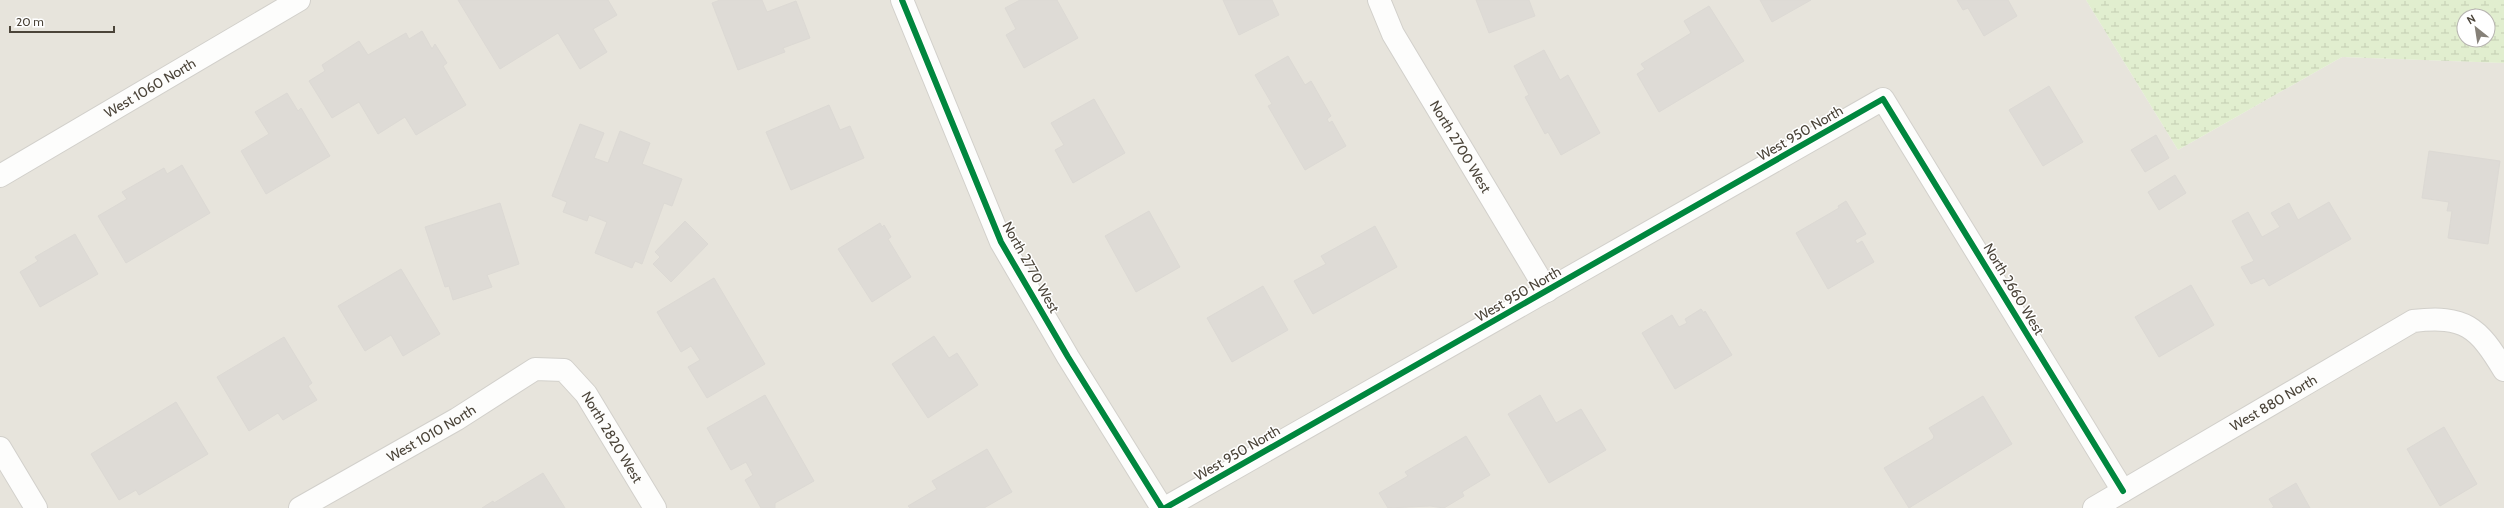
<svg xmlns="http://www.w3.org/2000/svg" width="2504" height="508" font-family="Cabin,sans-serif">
<defs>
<pattern id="wetland-marsh" width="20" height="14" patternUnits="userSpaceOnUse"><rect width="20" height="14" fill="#e1eecf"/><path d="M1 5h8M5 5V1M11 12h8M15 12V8" fill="none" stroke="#c3cdb2"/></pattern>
</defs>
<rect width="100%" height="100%" fill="#f4f2ee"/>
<!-- residential -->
<polygon fill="#e7e4dc" points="0,0 2086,0 2178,150 2342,57 2504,63 2504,508 0,508"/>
<!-- wetland -->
<path fill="url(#wetland-marsh)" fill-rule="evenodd" d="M2086 0H2504V63L2342 57 2178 150ZM2464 16H2488V40H2464Z"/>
<!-- building -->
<g fill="#dedbd6" stroke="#dcd9d4">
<polygon points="458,0 608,0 617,15 593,29 607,52 580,69 558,33 500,69"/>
<polygon points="720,0 762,0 767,12 796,1 810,38 783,48 785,52 738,70 712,3"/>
<polygon points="1020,0 1057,0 1078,38 1024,68 1006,35 1016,29 1005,8"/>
<polygon points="1223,0 1272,0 1279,15 1239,35"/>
<polygon points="1476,0 1529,0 1535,16 1489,33"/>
<polygon points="1760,0 1811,0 1772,22"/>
<polygon points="1957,0 2008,0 2017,16 1984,36 1968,8 1963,10"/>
<polygon points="1709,6 1744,61 1659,112 1637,74 1645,69 1641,64 1691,33 1684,21"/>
<polygon points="422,31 432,49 435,44 447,63 443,66 466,105 416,135 405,117 378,134 359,102 332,118 309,81 325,71 322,65 359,41 368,55 406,33 409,39"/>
<polygon points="1544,50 1560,80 1568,75 1600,133 1561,155 1548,132 1545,134 1525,97 1529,95 1514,66"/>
<polygon points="1288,56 1305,85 1311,81 1331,116 1327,119 1329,123 1332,121 1346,146 1305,170 1268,106 1272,104 1255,75"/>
<polygon points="2049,86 2083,142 2043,166 2009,110"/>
<polygon points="287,93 298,111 301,108 330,156 266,194 241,151 269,134 255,112"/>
<polygon points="1094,99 1125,153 1073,183 1055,150 1064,145 1051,123"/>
<polygon points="829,105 840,130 850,126 864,158 791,190 766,132"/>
<polygon points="580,124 604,133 594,158 608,163 620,131 650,143 642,164 682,179 672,206 664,203 642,264 635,261 632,268 595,253 607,222 589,215 587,221 563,212 567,202 552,196"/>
<polygon points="2156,135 2169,158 2145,172 2131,150"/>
<polygon points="2429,151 2500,161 2488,244 2448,238 2452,211 2447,211 2449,202 2422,198"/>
<polygon points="182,165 210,213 126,263 98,216 127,199 122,192 164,168 167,174"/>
<polygon points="2175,175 2186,193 2159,210 2148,192"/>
<polygon points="1846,201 1866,234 1855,240 1857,244 1862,241 1874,262 1828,289 1796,233 1839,208 1838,206"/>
<polygon points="2329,202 2351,239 2269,286 2264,278 2251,284 2241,267 2254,261 2232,221 2248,212 2262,237 2280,227 2271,213 2289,203 2298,220"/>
<polygon points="500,203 519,264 487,275 492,287 453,300 449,286 445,287 425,227"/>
<polygon points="1149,211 1180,267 1136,292 1105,236"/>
<polygon points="685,221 708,244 671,282 653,264 660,257 655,252"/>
<polygon points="880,223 882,227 884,225 891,237 888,239 911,277 872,302 838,249"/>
<polygon points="1375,226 1397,267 1313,314 1294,281 1326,264 1321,256"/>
<polygon points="75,234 98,274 40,307 20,272 38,261 35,257"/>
<polygon points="401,269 440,334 403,356 391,335 365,351 338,306"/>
<polygon points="714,278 765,364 707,398 688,367 700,360 691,346 681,352 657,312"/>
<polygon points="2191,285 2214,325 2159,357 2135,317"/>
<polygon points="1263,286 1288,330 1232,362 1207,318"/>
<polygon points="1701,309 1704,313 1705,311 1732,355 1675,389 1642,333 1672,315 1679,327 1687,323 1685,319"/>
<polygon points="934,336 949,358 957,353 978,385 928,418 892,364"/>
<polygon points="284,337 312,383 308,386 317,400 283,420 278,413 249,431 217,377"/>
<polygon points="765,395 814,481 775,503 775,508 761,508 745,480 753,475 746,462 731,470 707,428"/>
<polygon points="1540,395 1556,423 1581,409 1606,450 1549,483 1508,414"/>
<polygon points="1983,396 2012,444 1909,508 1884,468 1933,439 1934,436 1929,428"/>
<polygon points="176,402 208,454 139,495 136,490 119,500 91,454"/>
<polygon points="2444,427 2477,484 2440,506 2407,449"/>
<polygon points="1466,436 1490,475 1462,492 1464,496 1444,508 1430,506 1388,508 1379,493 1408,476 1405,472"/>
<polygon points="987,449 1012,492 984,508 910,508 908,506 937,489 932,481"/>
<polygon points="543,473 565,508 482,508 493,501 494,503"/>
<polygon points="2296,483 2310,508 2272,508 2274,507 2269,499"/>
</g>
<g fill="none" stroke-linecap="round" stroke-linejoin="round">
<!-- minor casing -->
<g stroke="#d2d0cb" stroke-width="24">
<g id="minor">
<polyline points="902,0 1001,242 1068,357 1162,508"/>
<path id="s1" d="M1379 0 1393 34 1547 291"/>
<path id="s2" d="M0 176 299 0"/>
<polyline points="0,448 36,508"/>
<path id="s3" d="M300 508 457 419 535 369 564 370 586 394 655 508"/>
<polyline points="1165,508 1883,99 2123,491"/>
<path id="s4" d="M2094 508 2413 321C2465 315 2478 327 2504 370"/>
</g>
</g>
<!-- minor -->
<use href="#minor" stroke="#fdfdfc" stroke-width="22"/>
<!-- cycleway casing -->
<g stroke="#fff" stroke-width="8">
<g id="cycleway">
<polyline points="902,0 1001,242 1068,357 1162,508"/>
<polyline points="1165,508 1883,99 2123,491"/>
</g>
</g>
<!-- cycleway -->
<use href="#cycleway" stroke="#00873e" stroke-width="6"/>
</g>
<g text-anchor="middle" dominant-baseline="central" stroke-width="3" stroke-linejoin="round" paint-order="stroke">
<!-- street labels -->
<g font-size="14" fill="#4b4439" stroke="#fff">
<text stroke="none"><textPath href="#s2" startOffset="174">West 1060 North</textPath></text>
<text transform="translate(1800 133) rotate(-30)">West 950 North</text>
<text stroke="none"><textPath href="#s1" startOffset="168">North 2700 West</textPath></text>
<text transform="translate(1031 267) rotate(61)">North 2770 West</text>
<text transform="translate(2014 289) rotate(59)">North 2660 West</text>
<text transform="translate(1518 294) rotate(-30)">West 950 North</text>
<text stroke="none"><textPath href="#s4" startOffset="208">West 880 North</textPath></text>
<text stroke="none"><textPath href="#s3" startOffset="151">West 1010 North</textPath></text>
<text stroke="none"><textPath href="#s3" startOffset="385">North 2820 West</textPath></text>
<text transform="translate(1237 453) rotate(-30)">West 950 North</text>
</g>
</g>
<!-- north arrow -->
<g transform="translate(2476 28) rotate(330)"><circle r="19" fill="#ffffff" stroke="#b7b4b0"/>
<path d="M0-3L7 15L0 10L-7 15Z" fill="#868178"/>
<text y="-6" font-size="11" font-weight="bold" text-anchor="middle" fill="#4b4439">N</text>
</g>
<!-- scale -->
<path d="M10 26v6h104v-6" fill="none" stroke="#4b4439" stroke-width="2"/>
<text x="16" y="26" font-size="12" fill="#4b4439" stroke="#ffffff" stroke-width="3" paint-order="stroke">20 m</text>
</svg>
